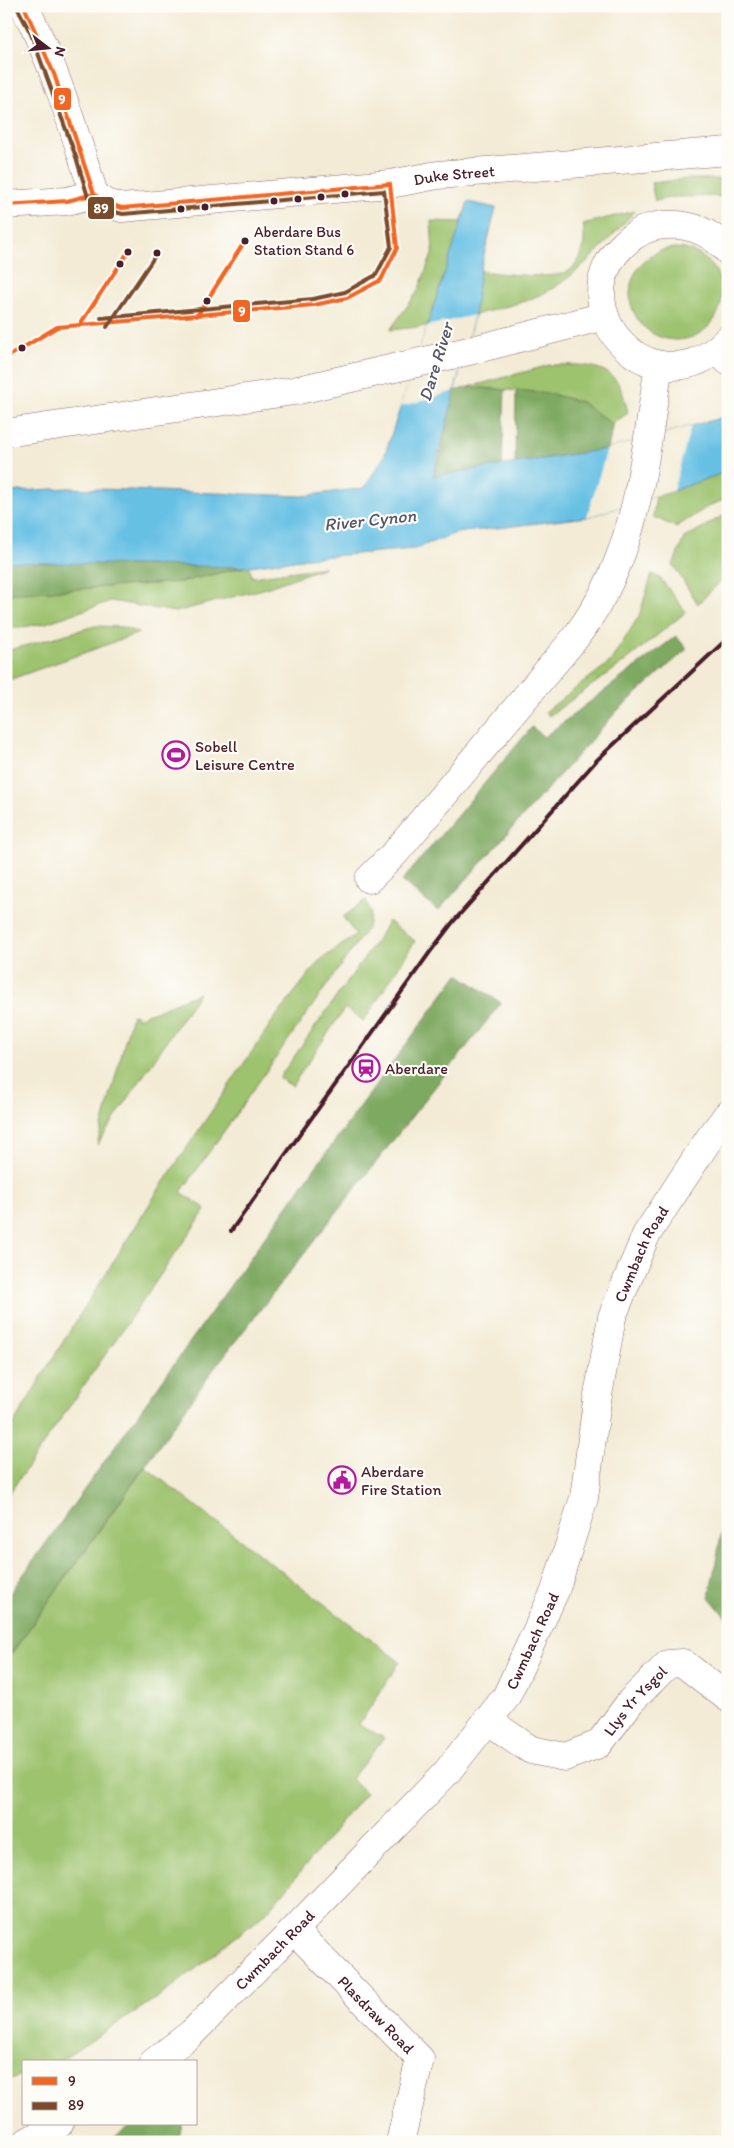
<svg xmlns="http://www.w3.org/2000/svg" width="734" height="2148" font-family="Itim,sans-serif">
<rect width="100%" height="100%" fill="#fdfcf7"/>
<filter id="ink" filterUnits="userSpaceOnUse"><feTurbulence type="fractalNoise" baseFrequency=".02" numOctaves="2"/><feDisplacementMap in="SourceGraphic" scale="10" xChannelSelector="R" yChannelSelector="G"/><feConvolveMatrix kernelMatrix="1 2 1 2 8 2 1 2 1" color-interpolation-filters="sRGB"/></filter>
<filter id="wash" filterUnits="userSpaceOnUse"><feTurbulence type="fractalNoise" baseFrequency=".0096" numOctaves="4" result="noise"/><feDisplacementMap in="SourceGraphic" scale="20" xChannelSelector="R" yChannelSelector="G"/><feGaussianBlur stdDeviation="1.12" result="paint"/><feColorMatrix in="noise" values="0 0 0 0 0 0 0 0 0 0 0 0 0 0 0 0 0 1.4 0 .05"/><feComposite in="paint" operator="in"/></filter>
<g filter="url(#wash)">
<rect width="100%" height="100%" fill="#f3ebd5"/>
<!-- green -->
<g fill="#9dc36e" stroke="#74714c">
<polygon points="687,179 728,179 728,196 675,197 655,201 651,183"/>
<path d="M635 211C612 236 589 263 561 283 536 301 503 307 474 315L480 271C498 273 553 280 567 272 584 262 586 242 583 224Z"/>
<polygon points="431,221 462,222 427,326 390,330 418,291 433,252"/>
<circle cx="676" cy="294" r="46"/>
<path d="M550 365C574 365 608 361 620 387 624 395 626 404 628 413L612 424 581 402 547 393 469 387Z"/>
<polygon points="728,471 728,498 709,506 676,527 653,517 656,496"/>
<polygon points="728,513 728,574 698,604 673,565 684,538"/>
<polygon points="249,566 252,577 325,567 263,589 175,612 111,601 46,623 6,630 6,594 180,582"/>
<polygon points="652,574 660,578 686,612 623,663 549,716 545,712 610,662 639,616"/>
<polygon points="95,626 122,627 139,633 6,681 6,651"/>
<polygon points="366,900 371,913 368,927 181,1192 206,1209 6,1498 6,1437 46,1369 159,1189 274,1019 319,961 356,935 343,917"/>
<polygon points="388,921 415,941 364,1021 345,1008 292,1086 279,1078 383,931"/>
<polygon points="199,993 97,1145 132,1015 136,1014 137,1018"/>
<polygon points="145,1467 400,1662 359,1724 384,1738 351,1779 366,1793 266,1913 170,1989 63,2059 55,2062 24,2062 24,2074 6,2081 6,1661"/>
</g>
<!-- forest -->
<g fill="#7ea961" stroke="#646446">
<polygon points="469,387 505,390 502,465 433,476 440,456 454,391"/>
<polygon points="516,390 547,393 581,402 612,424 612,433 607,449 515,463"/>
<polygon points="6,562 243,567 180,582 6,594"/>
<polygon points="676,636 687,649 617,711 438,911 402,881 532,727 544,737"/>
<polygon points="458,974 501,1003 216,1366 6,1661 6,1599 298,1191"/>
<polygon points="728,1500 728,1620 709,1597"/>
<polygon points="132,2124 182,2124 178,2142 108,2142"/>
</g>
<!-- water -->
<polygon fill="#66c0e4" stroke="#587088" points="468,202 496,208 480,271 474,315 433,476 607,449 728,416 728,471 673,491 587,517 456,533 414,549 308,558 243,567 6,562 6,492 68,488 303,496 364,488 384,457"/>
<!-- pier -->
<g fill="#f3ebd5">
<polygon points="474,315 454,391 400,407 427,326"/>
<polygon points="691,426 673,491 587,517 607,449"/>
</g>
</g>
<g filter="url(#ink)">
<g fill="none" stroke-linecap="round" stroke-linejoin="round">
<!-- minor casing -->
<g stroke="#856666" stroke-width="29">
<g id="minor">
<path d="M24 6C54 63 75 133 94 194"/>
<path id="s1" d="M6 205 67 201 94 194 105 203 122 208 390 184 438 175 728 151"/>
<polyline points="717,350 728,361"/>
<path d="M369 879 396 852 575 638C589 619 602 599 612 576 641 513 648 433 659 365"/>
<path id="s2" d="M487 1720 531 1750 565 1757 599 1744 631 1701 668 1664 683 1663 728 1698"/>
<path id="s3" d="M294 1930 420 2059 400 2142"/>
<path id="s4" d="M154 2062 192 2033 294 1930 446 1773 506 1697 555 1591 584 1498 597 1401 612 1317 646 1235 709 1139 728 1114"/>
<polyline points="27,2142 59,2124"/>
</g>
</g>
<!-- primary casing -->
<g stroke="#856666" stroke-width="29">
<g id="primary">
<path d="M728 251C711 232 689 223 664 225 649 226 635 233 624 244 556 307 654 417 728 339"/>
<polyline points="6,433 294,391 473,350 605,316"/>
</g>
</g>
<!-- minor -->
<use href="#minor" stroke="#fff" stroke-width="28"/>
<!-- primary -->
<use href="#primary" stroke="#fff" stroke-width="28"/>
<!-- rail -->
<polyline stroke="#4a1f2b" stroke-width="4" points="231,1231 430,952 453,922 597,760 728,638"/>
<!-- bus-1 casing -->
<g stroke="#fdfcf7" stroke-width="8">
<g id="bus-1">
<polyline points="24,6 54,74 94,194"/>
<polyline points="6,205 67,201 94,194 105,203 122,208 390,184"/>
<polyline points="197,316 245,241"/>
<polyline points="79,326 128,252"/>
<polyline points="6,358 57,327 314,305 347,298 381,280 397,248 390,184"/>
</g>
</g>
<!-- bus-2 casing -->
<g stroke="#fdfcf7" stroke-width="8">
<g id="bus-2">
<polyline points="18,9 31,34 76,157 88,197 102,209 123,214 384,191 391,247 376,275 345,292 313,299 101,318"/>
<polyline points="107,327 157,253"/>
</g>
</g>
<!-- bus-1 -->
<use href="#bus-1" stroke="#f26522" stroke-width="4"/>
<!-- bus-2 -->
<use href="#bus-2" stroke="#7a4b2a" stroke-width="4"/>
</g>
</g>
<!-- icons -->
<defs>
<g id="stadium-ring" transform="scale(1.4375)"><circle r="9.5" fill="#fdfcf7" stroke="#b5179e" stroke-width="1.5"/><path d="M0-5a6.5 5 0 1 0 0 10a6.5 5 0 1 0 0-10ZM-3.5-1.8h7v3.6h-7Z" fill="#b5179e"/></g>
<g id="station-ring" transform="scale(1.4375)"><circle r="9.5" fill="#fdfcf7" stroke="#b5179e" stroke-width="1.5"/><path d="M-3-6H3Q5-6 5-4V2Q5 4 3 4L4.5 6H3L1.5 4h-3L-3 6H-4.5L-3 4Q-5 4-5 2V-4Q-5-6-3-6ZM-3.5-4v3h7v-3ZM-3.5 1v1.5H-2V1ZM2 1v1.5H3.5V1Z" fill="#b5179e"/></g>
<g id="civic-ring" transform="scale(1.4375)"><circle r="9.5" fill="#fdfcf7" stroke="#b5179e" stroke-width="1.5"/><path d="M-.6-6.5H3V-4.5H.6V-3L4-1V1h2V6H-6V1h2V-1L-.6-3ZM-1.2 2.5V6h2.4V2.5Z" fill="#b5179e"/></g>
</defs>
<g fill-rule="evenodd">
<use href="#stadium-ring" x="176" y="755"/>
<use href="#station-ring" x="366" y="1068"/>
<use href="#civic-ring" x="342" y="1480"/>
</g>
<!-- markers -->
<g fill="#4a1f2b" stroke="#fdfcf7" stroke-width="2">
<circle cx="345" cy="194" r="4.5"/>
<circle cx="321" cy="197" r="4.5"/>
<circle cx="298" cy="199" r="4.5"/>
<circle cx="274" cy="201" r="4.5"/>
<circle cx="205" cy="207" r="4.5"/>
<circle cx="181" cy="209" r="4.5"/>
<circle cx="245" cy="241" r="4.5"/>
<circle cx="128" cy="252" r="4.5"/>
<circle cx="157" cy="253" r="4.5"/>
<circle cx="120" cy="264" r="4.5"/>
<circle cx="207" cy="301" r="4.5"/>
<circle cx="22" cy="348" r="4.5"/>
</g>
<g text-anchor="middle" dominant-baseline="central" stroke-width="4.5" stroke-linejoin="round" paint-order="stroke">
<!-- bus labels -->
<g font-size="15" fill="#4a1f2b" stroke="#fdfcf7" text-anchor="start">
<text x="254" y="232">Aberdare Bus<tspan x="254" dy="18">Station Stand 6</tspan></text>
</g>
<!-- street labels -->
<g font-size="16" fill="#4a1f2b" stroke="#fdfcf7">
<text stroke="none"><textPath href="#s1" startOffset="455">Duke Street</textPath></text>
<text stroke="none"><textPath href="#s4" startOffset="975">Cwmbach Road</textPath></text>
<text stroke="none"><textPath href="#s4" startOffset="570">Cwmbach Road</textPath></text>
<text stroke="none"><textPath href="#s2" startOffset="181">Llys Yr Ysgol</textPath></text>
<text stroke="none"><textPath href="#s4" startOffset="165">Cwmbach Road</textPath></text>
<text stroke="none"><textPath href="#s3" startOffset="118">Plasdraw Road</textPath></text>
</g>
<!-- poi labels -->
<g font-size="16" fill="#4a1f2b" stroke="#fdfcf7" text-anchor="start">
<text x="195" y="746">Sobell<tspan x="195" dy="18">Leisure Centre</tspan></text>
<text x="385" y="1068">Aberdare</text>
<text x="361" y="1471">Aberdare<tspan x="361" dy="18">Fire Station</tspan></text>
</g>
<!-- water labels -->
<g font-size="18" font-style="italic" fill="#54576c" stroke="#fdfcf7">
<text transform="translate(436 362) rotate(-73)">Dare River</text>
<text transform="translate(370 520) rotate(-6)">River Cynon</text>
</g>
</g>
<g stroke="#fdfcf7" stroke-width="2">
<rect x="53" y="87" width="19" height="24" rx="5" fill="#f26522"/>
<rect x="87" y="196" width="28" height="24" rx="5" fill="#7a4b2a"/>
<rect x="232" y="299" width="19" height="24" rx="5" fill="#f26522"/>
</g>
<g font-size="14" text-anchor="middle" font-weight="bold" fill="#fff">
<text x="62" y="104">9</text>
<text x="101" y="213">89</text>
<text x="242" y="316">9</text>
</g>
<!-- margin -->
<rect width="734" height="2148" fill="none" stroke="#fdfcf7" stroke-width="25"/>
<!-- legend -->
<rect x="22" y="2060" width="175" height="65" fill="#fdfcf7" stroke="#b5a4a5"/>
<rect x="32" y="2077" width="25" height="8" fill="#f26522" stroke="#b5a4a5"/>
<text x="68" y="2086" font-size="15" fill="#4a1f2b">9</text>
<rect x="32" y="2102" width="25" height="8" fill="#7a4b2a" stroke="#b5a4a5"/>
<text x="68" y="2110" font-size="15" fill="#4a1f2b">89</text>
<!-- north arrow -->
<g transform="translate(48 48) rotate(106)" stroke="#fdfcf7" stroke-width="4" paint-order="stroke">
<path d="M0-4L9 19L0 12L-9 19Z" fill="#4a1f2b"/>
<text y="-8" font-size="14" font-weight="bold" text-anchor="middle" fill="#4a1f2b">N</text>
</g>
</svg>
